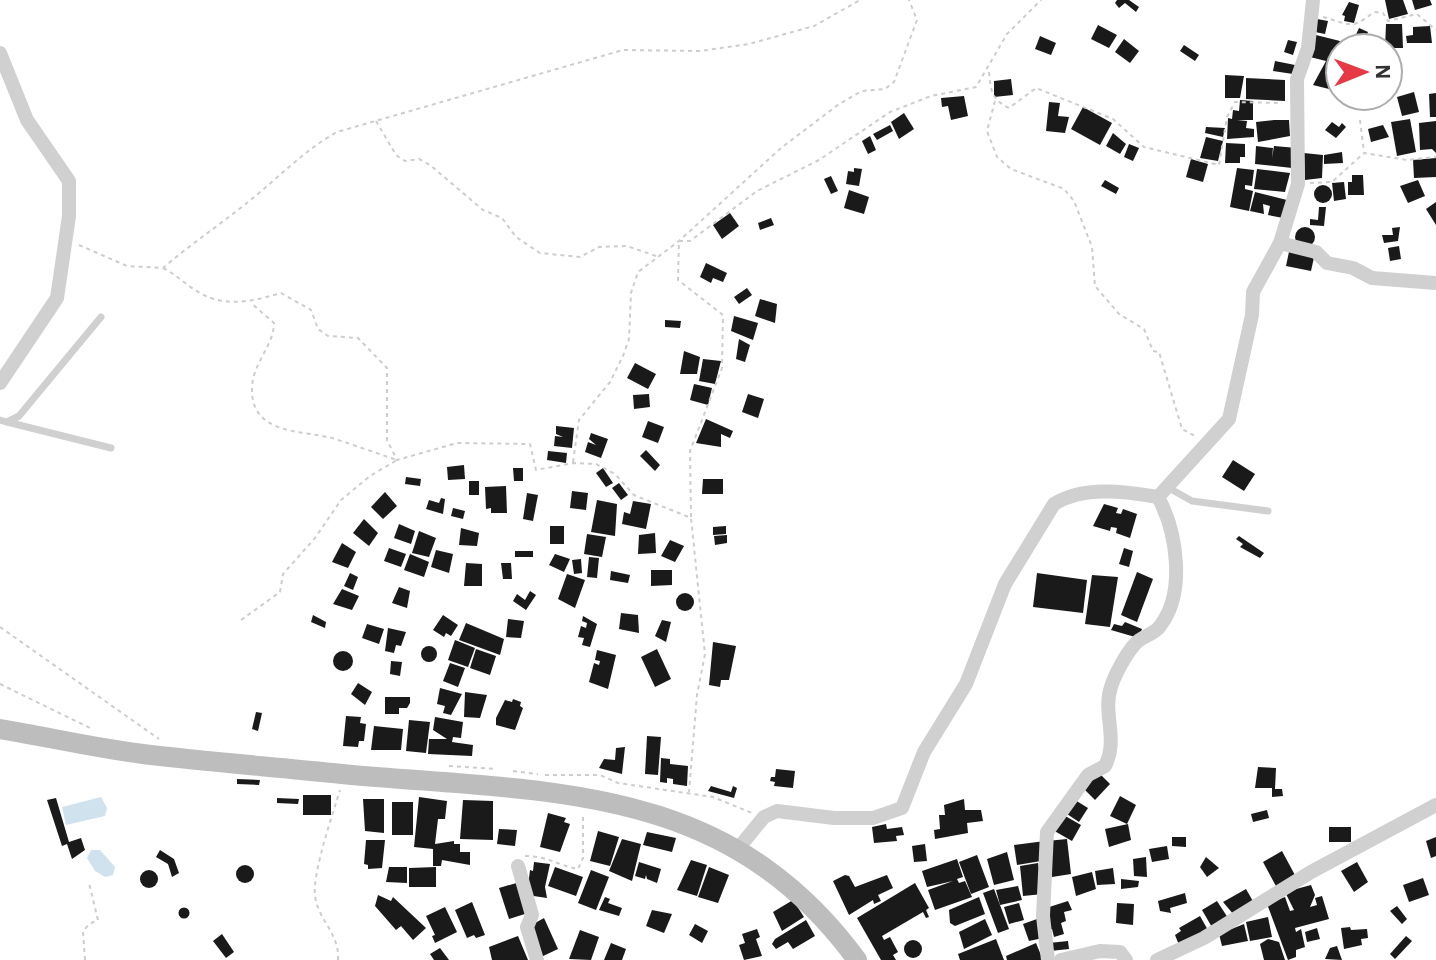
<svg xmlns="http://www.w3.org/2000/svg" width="1436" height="960" font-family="'Alegreya Sans',sans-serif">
<rect width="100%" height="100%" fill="#fff"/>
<!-- water -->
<g fill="#cfe2ee">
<polygon points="101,797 107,808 105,816 66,825 62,807"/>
<polygon points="91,850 100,850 115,867 113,875 105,877 95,871 87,858"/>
</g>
<!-- building -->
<g fill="#1a1a1a">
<polygon points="1117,0 1129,0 1139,7 1136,12 1125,3 1119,8 1115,3"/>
<polygon points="1385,0 1403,0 1408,14 1389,19"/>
<polygon points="1412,0 1430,0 1432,5 1415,10"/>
<polygon points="1349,2 1359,5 1354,23 1344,21 1345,16 1342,15"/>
<polygon points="1317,19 1328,21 1325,34 1315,32"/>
<polygon points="1386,24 1402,24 1403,48 1385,48"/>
<polygon points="1098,25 1117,35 1109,48 1091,39"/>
<polygon points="1430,26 1432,43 1407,43 1406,36 1413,35 1413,27"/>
<polygon points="1359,28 1368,32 1361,48 1352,43"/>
<polygon points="1316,35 1340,41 1329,89 1313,85 1326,61 1310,57"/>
<polygon points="1040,36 1056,43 1051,55 1035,49"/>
<polygon points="1124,39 1139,51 1130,63 1115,52"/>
<polygon points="1288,40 1297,42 1293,55 1284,52"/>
<polygon points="1184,45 1199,55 1195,61 1180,51"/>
<polygon points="1275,61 1295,65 1293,74 1273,71"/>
<polygon points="1225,75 1244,76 1240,98 1225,98"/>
<polygon points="1246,78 1285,80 1285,101 1246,99"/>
<polygon points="1011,79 1013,95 994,97 994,81"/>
<polygon points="1414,92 1419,112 1402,116 1397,97"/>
<polygon points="1436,93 1436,117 1430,117 1429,94"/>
<polygon points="964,96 968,116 951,120 948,106 942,107 941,98"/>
<polygon points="1240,100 1253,101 1253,120 1237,120 1247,121 1246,128 1254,129 1254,137 1227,139 1228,118 1232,119 1233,110 1239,111"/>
<polygon points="1049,102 1060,103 1058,116 1069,117 1065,133 1046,131"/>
<polygon points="1083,107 1112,123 1100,145 1071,129"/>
<polygon points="904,113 914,129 899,139 891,122"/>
<polygon points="1410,119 1416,152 1397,156 1391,122"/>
<polygon points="1274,120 1289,120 1290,136 1258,142 1256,122"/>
<polygon points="1436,121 1436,153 1432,149 1420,150 1419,123"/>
<polygon points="1332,122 1339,127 1342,123 1346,127 1336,138 1325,130"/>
<polygon points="890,125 893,131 877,140 873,134"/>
<polygon points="1383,125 1389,137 1371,142 1368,129"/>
<polygon points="1206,127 1225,128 1223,137 1205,133"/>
<polygon points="1113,133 1126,144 1120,154 1106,146"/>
<polygon points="870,136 876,150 868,154 862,141"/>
<polygon points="1206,137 1223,141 1218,161 1200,158"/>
<polygon points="1226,143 1245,144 1245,157 1240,157 1240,163 1225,163"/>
<polygon points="1129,144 1139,148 1133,161 1124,157"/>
<polygon points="1256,146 1273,148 1272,158 1274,146 1297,148 1292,168 1255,164"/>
<polygon points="1342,152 1343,163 1324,164 1324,155"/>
<polygon points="1304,153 1323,155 1322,178 1305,180"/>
<polygon points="1436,158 1436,177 1414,178 1413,160"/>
<polygon points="1191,159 1208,164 1203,182 1186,177"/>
<polygon points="854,168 862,169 859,186 846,184 848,171 854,172"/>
<polygon points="1237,168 1254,170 1252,186 1245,185 1245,189 1253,191 1249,211 1230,207"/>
<polygon points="1257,169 1290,173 1285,192 1254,189"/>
<polygon points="1352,175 1363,175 1364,195 1348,195 1348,182 1352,182"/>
<polygon points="831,176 838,191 831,194 824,179"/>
<polygon points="1105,180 1119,188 1116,194 1101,186"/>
<polygon points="1418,180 1425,196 1408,203 1400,186"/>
<polygon points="1344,182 1346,199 1334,201 1332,183"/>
<circle cx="1323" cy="194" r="9"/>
<polygon points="849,190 869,197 864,214 844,208"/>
<polygon points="1255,192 1287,200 1283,218 1268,215 1270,206 1263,204 1264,214 1250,211"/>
<polygon points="1436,202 1436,225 1426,209"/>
<polygon points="1319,207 1326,207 1324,226 1310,225 1310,219 1318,220"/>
<polygon points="730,213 739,226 722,239 713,225"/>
<polygon points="771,218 774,225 760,230 758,223"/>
<polygon points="1400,227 1398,241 1384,243 1382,235 1393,235 1392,228"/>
<circle cx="1305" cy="237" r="10"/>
<polygon points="1399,246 1401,259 1390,261 1388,248"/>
<polygon points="1290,247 1315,253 1311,271 1286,266"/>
<polygon points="706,263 727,273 723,282 713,278 711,283 700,277"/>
<polygon points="747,288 752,295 739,304 734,297"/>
<polygon points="760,299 777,304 775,323 755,316"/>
<polygon points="734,316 758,323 753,340 731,331"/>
<polygon points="665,320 681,321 680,328 665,327"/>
<polygon points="739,339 750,345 745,362 736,359"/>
<polygon points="684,351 700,357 697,374 680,374"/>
<polygon points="703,359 721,361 715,384 699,381"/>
<polygon points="635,363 656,374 648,389 627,378"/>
<polygon points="694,384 712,388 708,405 690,400"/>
<polygon points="649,394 650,407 634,409 633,395"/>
<polygon points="748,394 764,399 758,418 742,412"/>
<polygon points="706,419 733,431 730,438 721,434 721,447 696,443"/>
<polygon points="648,421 664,427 658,443 642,437"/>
<polygon points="556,426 574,428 572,448 554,446 555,436 563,437 556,434"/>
<polygon points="591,433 608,439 601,458 585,452 588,442 596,445 589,439"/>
<polygon points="646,450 660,465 655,471 640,456"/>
<polygon points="548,451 567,453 566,463 547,460"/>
<polygon points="1233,460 1255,474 1244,491 1222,477"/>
<polygon points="464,465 465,479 448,480 447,467"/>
<polygon points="513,468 523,468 523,481 514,481"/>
<polygon points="603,468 613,483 606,487 596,473"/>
<polygon points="406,477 421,479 420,486 405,484"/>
<polygon points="703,479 723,479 723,494 702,494"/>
<rect x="469" y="481" width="10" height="14"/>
<polygon points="619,483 628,495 621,500 612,488"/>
<polygon points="506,486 507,513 491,513 491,508 486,509 485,487"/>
<polygon points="572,491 588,493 586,510 570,508"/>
<polygon points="385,492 397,506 383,519 371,507"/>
<polygon points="527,493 538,495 533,521 523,519"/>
<polygon points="441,498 445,499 443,514 426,509 429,500 439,503"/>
<polygon points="597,500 617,504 615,536 591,532"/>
<polygon points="633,501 651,504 646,529 622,524 624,512 630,514"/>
<polygon points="1104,504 1118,508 1116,513 1121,514 1123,509 1137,514 1130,538 1116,533 1117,528 1111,527 1110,531 1093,526"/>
<polygon points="453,508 465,511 463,519 451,516"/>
<polygon points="364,519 378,533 369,546 353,533"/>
<polygon points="399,524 415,531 411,544 394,538"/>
<rect x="550" y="526" width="14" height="18"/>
<polygon points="726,526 726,534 713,535 713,527"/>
<polygon points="461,528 479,533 477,546 459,545"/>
<polygon points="419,531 436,538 429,557 412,553"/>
<polygon points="655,533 656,553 638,554 639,535"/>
<polygon points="587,534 606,537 602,557 584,554"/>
<polygon points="727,535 727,543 715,545 714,536"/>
<polygon points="1239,536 1264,553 1260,558 1240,547 1243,544 1236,539"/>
<polygon points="670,540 684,546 675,562 661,556"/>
<polygon points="342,543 356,552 348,568 332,562"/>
<polygon points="389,548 406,554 401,567 384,561"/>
<polygon points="1124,548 1133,551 1129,567 1119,564"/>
<polygon points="436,550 453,554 449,573 431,567"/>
<rect x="515" y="551" width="18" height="6"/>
<polygon points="410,554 429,562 424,577 404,570"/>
<polygon points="555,554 570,559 564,572 549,565"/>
<polygon points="589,557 599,558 597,578 587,577"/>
<polygon points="581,559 582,573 574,574 572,560"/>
<polygon points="466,563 482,564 482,586 464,586"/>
<polygon points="501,563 511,563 512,579 503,579"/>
<polygon points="651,570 672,570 672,585 651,586"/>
<polygon points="611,571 630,575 628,583 610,580"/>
<polygon points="1137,572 1153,579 1137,622 1121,615"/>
<polygon points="350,573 358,577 353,590 344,586"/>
<polygon points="1037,573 1087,580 1083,613 1033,607"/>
<polygon points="567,574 585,580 575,608 558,599"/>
<polygon points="1092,575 1118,577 1110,627 1085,624"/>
<polygon points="399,587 410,591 407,608 392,603"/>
<polygon points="342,589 359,596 352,610 333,604"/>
<polygon points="530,591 536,595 526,610 513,601 517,594 525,600"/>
<circle cx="685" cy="602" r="9"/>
<polygon points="621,613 638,615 639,633 619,629"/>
<polygon points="313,615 326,622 325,628 311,622"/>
<polygon points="443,615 458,625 451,636 446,633 444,637 433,630"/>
<polygon points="583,616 597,624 590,647 582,645 584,638 578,637 581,626 586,628 587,623 582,621"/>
<polygon points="508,619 524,621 521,638 506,637"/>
<polygon points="662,620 671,622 666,642 655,636"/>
<polygon points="1125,622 1142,629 1140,635 1135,637 1111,630 1114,624 1122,626"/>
<polygon points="466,623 504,639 500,655 459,640"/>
<polygon points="367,624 384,629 379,644 362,638"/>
<polygon points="388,628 406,632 401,646 396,645 394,653 385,651"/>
<polygon points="455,640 475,648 468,667 448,660"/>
<polygon points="713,642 736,646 729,680 721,680 720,687 709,685"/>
<circle cx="429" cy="654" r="8"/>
<polygon points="476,649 496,656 490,675 470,668"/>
<polygon points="657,649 671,679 655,687 641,657"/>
<polygon points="597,650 616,655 608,689 589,682 594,663 599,665 600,661 595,660"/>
<circle cx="343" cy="661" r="10"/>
<polygon points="391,661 402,662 400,676 390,674"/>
<polygon points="450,663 465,668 458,687 443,681"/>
<polygon points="358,683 372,692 365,705 351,694"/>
<polygon points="440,688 462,694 451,715 443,713 445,706 437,704"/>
<polygon points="465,692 487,695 480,718 464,717"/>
<polygon points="385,697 410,697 410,703 407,708 399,708 399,714 385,714"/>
<polygon points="513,699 521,702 520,706 523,708 515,730 496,725 496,718 505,700 512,702"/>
<polygon points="256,712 262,713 258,731 252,729"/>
<polygon points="346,716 361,717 360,723 366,724 364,741 359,741 358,747 343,746"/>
<polygon points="435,717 463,722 461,738 453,737 452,742 473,745 472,756 428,754 429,739 447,739 433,730"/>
<polygon points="409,720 430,722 426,753 406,751"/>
<polygon points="374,726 403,729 401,750 371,750"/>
<polygon points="647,736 661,737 658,775 645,774"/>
<polygon points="625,747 622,774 599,768 604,759 615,760 616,748"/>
<polygon points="661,758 670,759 670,764 688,766 687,786 673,784 673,779 667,778 667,783 660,782"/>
<polygon points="1258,767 1276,768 1275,789 1282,789 1283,796 1272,797 1272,788 1255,788"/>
<polygon points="776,769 795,771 793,788 774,786 775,782 770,781 771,777 775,777"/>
<polygon points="1098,772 1110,784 1095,800 1083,788"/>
<polygon points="237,779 260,780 259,785 237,784"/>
<polygon points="711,786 731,792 733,786 737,788 734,798 708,791"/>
<rect x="303" y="795" width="28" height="20"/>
<polygon points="1120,796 1136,805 1127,824 1110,816"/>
<polygon points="419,797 447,801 445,819 438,819 435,844 454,841 454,844 460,844 460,852 470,852 470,865 442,860 441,866 433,866 433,849 414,847"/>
<polygon points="56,798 69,842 81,838 85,850 72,859 67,844 62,846 47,800"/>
<polygon points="277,798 299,799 298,804 277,803"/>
<polygon points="363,799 384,799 384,833 365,831"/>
<polygon points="964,799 965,810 981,810 983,821 967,823 968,833 935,839 934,830 940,829 939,815 945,815 944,805"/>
<polygon points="463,800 493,801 493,840 460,839"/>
<polygon points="1075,800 1088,808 1079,822 1064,812"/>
<rect x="392" y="802" width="21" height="33"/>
<polygon points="1267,810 1269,818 1253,822 1251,814"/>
<polygon points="548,813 566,818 564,822 570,824 560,852 540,847"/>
<polygon points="1060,813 1081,825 1072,841 1051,829"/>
<polygon points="886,824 887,829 902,827 904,835 896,836 897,841 874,843 872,827"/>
<polygon points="1128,824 1131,840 1109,847 1105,829"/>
<rect x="1329" y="827" width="22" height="15"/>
<polygon points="499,829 517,830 515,846 497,844"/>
<polygon points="598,831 619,837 610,866 590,861"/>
<polygon points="647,832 676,838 672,852 643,845"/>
<polygon points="1172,837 1186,837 1186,847 1172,846"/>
<polygon points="1436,837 1436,856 1431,858 1426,841"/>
<polygon points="622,839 641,844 632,881 609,871"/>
<polygon points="1067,839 1071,874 1052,877 1047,841"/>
<polygon points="366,840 385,840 382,868 368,869 368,865 364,864"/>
<polygon points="1045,841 1047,860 1017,865 1014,845"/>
<polygon points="925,844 927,861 914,862 912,846"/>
<polygon points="1167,846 1169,859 1152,862 1149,849"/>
<polygon points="160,850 174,859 179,873 172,877 168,864 156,857"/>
<polygon points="1282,851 1296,877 1277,888 1263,862"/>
<polygon points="1007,852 1014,880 994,885 987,859"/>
<polygon points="977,855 989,887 971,894 959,862"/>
<polygon points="1146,857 1147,877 1134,876 1133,859"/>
<polygon points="1206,857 1219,868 1207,877 1200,867"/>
<polygon points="957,859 963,877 957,879 959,883 965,881 972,897 935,910 928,890 953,881 927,887 922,871"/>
<polygon points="691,860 707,865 697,896 677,890"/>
<polygon points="534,862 550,864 545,887 547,898 527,895 530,870 533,871"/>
<polygon points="639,862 661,869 657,883 647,879 646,875 645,879 635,876"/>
<polygon points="1357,862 1368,882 1354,892 1341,871"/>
<polygon points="1038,863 1043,894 1023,896 1020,866"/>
<circle cx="245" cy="874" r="9"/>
<polygon points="389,867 407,867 407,883 386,882"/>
<polygon points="436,867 436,887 409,887 409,868"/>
<polygon points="555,867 583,877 576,896 548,886"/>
<polygon points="709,867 729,875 718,903 698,897"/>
<polygon points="1113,868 1115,884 1097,885 1095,871"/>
<polygon points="591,870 609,877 596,910 578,903"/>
<circle cx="149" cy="879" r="9"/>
<polygon points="1092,872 1096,889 1076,896 1072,877"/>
<polygon points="845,875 849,876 855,887 887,875 893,888 878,895 881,901 874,904 873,900 849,915 833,881"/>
<polygon points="1423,878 1429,895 1409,902 1403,885"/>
<polygon points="1121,879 1139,881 1138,887 1121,889"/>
<polygon points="520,882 528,913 509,919 499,888"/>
<polygon points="915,883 929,908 926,910 929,917 926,918 923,912 882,936 884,940 890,937 898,952 893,955 896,960 881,960 857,918"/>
<polygon points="1311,885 1315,895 1310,907 1317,905 1315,898 1322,896 1329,919 1295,928 1296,932 1301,929 1305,947 1296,950 1296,957 1288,960 1267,904 1285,897 1290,911 1294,910 1285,892"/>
<polygon points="1018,886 1022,900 1000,905 996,890"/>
<polygon points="994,889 1009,929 998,933 983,893"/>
<polygon points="1246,889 1254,903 1234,915 1223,902"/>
<polygon points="1185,893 1187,903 1170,908 1171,913 1160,911 1158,901"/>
<polygon points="378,895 391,901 393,897 426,928 413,940 401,926 396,930 375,906"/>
<polygon points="605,897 610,899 608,903 622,908 619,916 599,910"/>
<polygon points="979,897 985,914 955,926 950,923 949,910"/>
<polygon points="793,900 804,917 782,931 773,912"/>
<polygon points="1068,901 1072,910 1064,912 1066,921 1061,923 1064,934 1054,937 1052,929 1048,930 1046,908"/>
<polygon points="1217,901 1228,918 1213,929 1202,910"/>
<polygon points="472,902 485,935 476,938 474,935 467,938 455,910"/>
<polygon points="1019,903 1024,920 1009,924 1004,907"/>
<polygon points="1117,903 1134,904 1133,925 1116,923"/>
<polygon points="1397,906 1407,919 1402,924 1390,911"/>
<polygon points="445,907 457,932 435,943 432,936 435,935 426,916"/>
<circle cx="184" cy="913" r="5.5"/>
<polygon points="652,910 672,914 664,933 646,926"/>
<polygon points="1200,916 1209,932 1179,945 1175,935 1181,931 1179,928"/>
<polygon points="1268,917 1272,937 1250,941 1246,922"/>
<polygon points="544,918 558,949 541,957 528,927"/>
<polygon points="985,919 992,935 964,949 959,932"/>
<polygon points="1037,919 1043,938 1029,941 1023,924"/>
<polygon points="806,920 815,936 793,949 788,942 776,949 772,944 775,939"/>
<polygon points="695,924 708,931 702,943 689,935"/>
<polygon points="1244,924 1248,941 1222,946 1219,934"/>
<polygon points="1350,927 1351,930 1367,929 1368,938 1361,939 1362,945 1344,949 1341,928"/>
<polygon points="1317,928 1320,939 1307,942 1305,932"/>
<polygon points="757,929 760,937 756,939 762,956 744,960 739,945 745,943 742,934"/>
<polygon points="580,930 599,937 591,960 569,959"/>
<polygon points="222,934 234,952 226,958 213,941"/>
<polygon points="518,936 528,960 492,960 489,947"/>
<polygon points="1406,936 1412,941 1395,959 1390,954"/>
<polygon points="996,939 1004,960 960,960 958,954"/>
<polygon points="1268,939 1279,942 1285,960 1264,960 1260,944"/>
<circle cx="913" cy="949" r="9"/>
<polygon points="1068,941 1069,949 1050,951 1049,943"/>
<polygon points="611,943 626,949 622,960 604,960"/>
<polygon points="1036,943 1043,960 1007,960 1006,956"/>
<polygon points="1337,946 1342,960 1325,959 1330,948"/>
<polygon points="440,948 449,960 434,960 430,954"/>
</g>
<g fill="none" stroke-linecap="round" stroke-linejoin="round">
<!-- path -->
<g stroke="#cdcdcd" stroke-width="2" stroke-dasharray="4 4" stroke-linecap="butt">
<path d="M1323 17C1350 24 1350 31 1374 12L1383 13 1388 21 1417 14 1436 30"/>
<path d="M989 72C991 91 991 99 1009 108L1036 88 1113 119 1144 147 1219 165 1227 117 1235 102 1282 103"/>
<polyline points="995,101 987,131 997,157 1011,169 1064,189 1074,201 1092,247 1095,286 1119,314 1144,329 1153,351 1159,352 1182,429 1195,436"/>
<polyline points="1360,120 1364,152"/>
<polyline points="376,121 396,155 405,161 419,159 430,165 483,210 502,218 516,237 540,253 580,257 599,247 627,246 656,256"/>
<polyline points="1310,183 1332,182 1364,153 1407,160 1436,157"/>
<path d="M79 245 127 266 163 268C192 243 224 222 253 198 281 175 305 150 337 132L623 50 700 51 749 44 814 26 860 0"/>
<path d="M163 268C177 275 187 286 200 293 226 308 254 301 281 293L311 310 318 329 328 336 358 338 387 368V440L397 460 457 443 530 444 536 470 573 463 596 464 615 474 634 495 691 518 705 654 697 695 689 792"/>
<polyline points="573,462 579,420 610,382 623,356 629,339 631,293 638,272 679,241 781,148 839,104 862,91 885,89 894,82 917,20 909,0"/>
<polyline points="691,517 690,451 722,368 723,315 678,280 679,241 690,241 757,191 819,160 890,112 931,96 976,87 1007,34 1041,0"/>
<path d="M241 620 280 592 283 574 315 538 341 500 370 476 397 460C376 453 354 445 332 438 301 430 250 435 252 387 253 363 274 345 274 323L251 303"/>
<polyline points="0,627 159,739"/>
<polyline points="0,684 92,729"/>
<polyline points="449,766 495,769"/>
<polyline points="513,771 538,774"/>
<polyline points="545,775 600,775 618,783 713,797 752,813"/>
<path d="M525 856C548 856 556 865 578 869L583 858V814"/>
<polyline points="85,960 83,932 89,924 98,920 89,883"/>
<path d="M338 960C340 934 318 920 315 896 312 874 333 813 340 790"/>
</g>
<!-- service -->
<g stroke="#d0d0d0" stroke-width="7">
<polyline points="0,420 7,422 19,416 101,317"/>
<polyline points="7,422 111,448"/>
<polyline points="1167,487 1192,501 1268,511"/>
</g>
<!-- minor -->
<g stroke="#d0d0d0" stroke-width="14">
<polyline points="0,53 27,120 69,181 69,216 57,298 0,383"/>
<polyline points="1280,243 1316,252 1327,263 1353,268 1372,278 1436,283"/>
<path d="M737 850 764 817 777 811 834 818H873L902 808 924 752 966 684 1005 584 1054 504C1083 486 1124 491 1158 497"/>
<polyline points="518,866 532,915 527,927 537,960"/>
<path d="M1048 960 1043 916 1047 832 1088 775 1105 766C1119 739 1102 714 1111 687 1115 674 1126 654 1135 644 1141 636 1154 635 1160 626 1186 593 1177 532 1158 497L1229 419 1252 315 1253 292 1280 243 1298 184 1297 79 1308 48 1313 0"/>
<polyline points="1061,960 1100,951 1120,952 1126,960"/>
<polyline points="1157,960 1204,938 1311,872 1436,805"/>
</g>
<!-- secondary -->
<path stroke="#bdbdbd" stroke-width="20" d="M0 729C48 737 95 748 143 754 209 762 276 767 342 774 542 793 725 779 857 960"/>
</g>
<!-- north arrow -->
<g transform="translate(1364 72) rotate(89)"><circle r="38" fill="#ffffff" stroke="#adadad" stroke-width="2"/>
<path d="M0-6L14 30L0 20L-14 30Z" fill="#e63946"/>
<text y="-12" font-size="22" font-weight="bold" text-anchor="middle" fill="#333333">N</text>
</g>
</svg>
